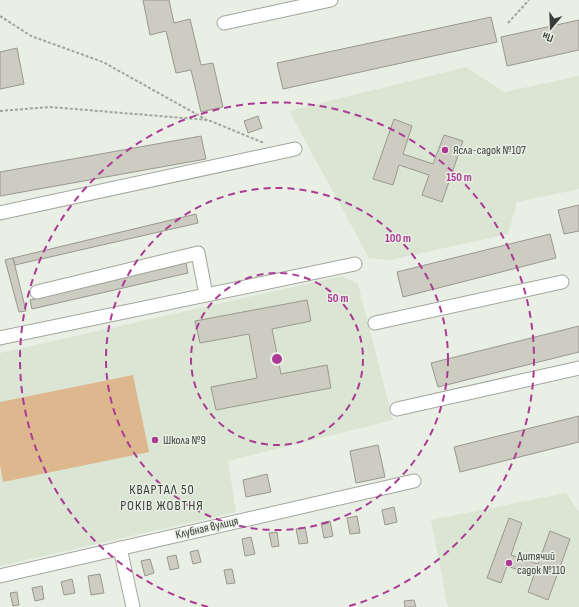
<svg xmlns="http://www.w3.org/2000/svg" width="579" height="607" font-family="'Sofia Sans Condensed',sans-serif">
<rect width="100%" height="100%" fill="#e9efe4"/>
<!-- built -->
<g fill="#dbe5d4">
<polygon points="466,67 504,92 579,76 579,189 517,202 508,234 390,260 369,258 289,111"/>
<polygon points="342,276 358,284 393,420 228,461 236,512 0,566 0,353"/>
<polygon points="566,493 579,512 579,607 448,607 431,520"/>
</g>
<!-- green -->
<polygon fill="#ddb88f" points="133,375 149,452 3,482 0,465 0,402"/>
<!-- building -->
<g fill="#cdccc0" stroke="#9a988e">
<polygon points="143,0 169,0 174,23 190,19 201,65 213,63 223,107 201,112 191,70 176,73 166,31 150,35"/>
<polygon points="491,17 497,42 283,89 277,63"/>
<polygon points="579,20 579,50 507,66 501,37"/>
<polygon points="17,48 24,84 0,89 0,52"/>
<polygon points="258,116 262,128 248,133 244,121"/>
<polygon points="394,119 412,126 403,154 433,164 444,135 463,141 442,202 422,195 429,175 399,165 393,185 373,179"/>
<polygon points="201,136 206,159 0,196 0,172"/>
<polygon points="579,205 579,231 564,234 558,210"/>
<polygon points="196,214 198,223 15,265 13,258"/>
<polygon points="550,234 556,258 403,297 397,272"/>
<polygon points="13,258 26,311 19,312 5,260"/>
<polygon points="186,263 188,273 32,309 30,300"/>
<polygon points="307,300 311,321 272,329 281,374 327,365 331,388 216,410 211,387 257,378 249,334 200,343 195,321"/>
<polygon points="579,326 579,352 438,387 431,363"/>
<polygon points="579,416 579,442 460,472 454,447"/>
<polygon points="378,445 385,477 356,483 350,451"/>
<polygon points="267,474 271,492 246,497 243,480"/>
<polygon points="394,507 397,522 385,525 382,510"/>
<polygon points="357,516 360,533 350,534 347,518"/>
<polygon points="509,518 522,523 511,555 538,564 550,531 570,539 548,600 528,592 534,575 507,566 501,583 487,578"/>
<polygon points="330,521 333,536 324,538 321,523"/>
<polygon points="305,527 308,543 299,544 296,529"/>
<polygon points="277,532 279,546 272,547 269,533"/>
<polygon points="251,537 255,554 245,556 242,539"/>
<polygon points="198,550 201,562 193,564 190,552"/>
<polygon points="176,555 179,568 170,570 167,557"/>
<polygon points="150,559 154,573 145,576 141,561"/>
<polygon points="232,569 235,583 227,584 224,570"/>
<polygon points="100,574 104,593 91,595 88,576"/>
<polygon points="72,579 75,593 64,595 61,582"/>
<polygon points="42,586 44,599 35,601 32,588"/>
<polygon points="17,592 19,605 13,606 10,593"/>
<polygon points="414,600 416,607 405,607 404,601"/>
</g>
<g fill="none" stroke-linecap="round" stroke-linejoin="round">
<!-- minor casing -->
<g stroke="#a1a79d" stroke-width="15">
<g id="minor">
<polyline points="224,23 331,0"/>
<polyline points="0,213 295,149"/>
<polyline points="37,292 198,253 206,295"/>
<polyline points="375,323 562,282"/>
<polyline points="0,338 355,264"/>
<polyline points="397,409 579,368"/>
<polyline points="120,548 133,607"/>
<polyline points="0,576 414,481"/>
</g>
</g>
<!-- path -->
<g stroke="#a0a59d" stroke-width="2" stroke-dasharray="3 2" stroke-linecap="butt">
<polyline points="0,16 31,36 103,62 207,120"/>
<polyline points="508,23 529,0"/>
<polyline points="0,111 50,107 208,120 264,143"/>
</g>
<!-- minor -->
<use href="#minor" stroke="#fff" stroke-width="13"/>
</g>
<!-- distance rings -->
<g fill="none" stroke="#ab3a95" stroke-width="2" stroke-dasharray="7 5">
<circle cx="277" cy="359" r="86"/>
<circle cx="277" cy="359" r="171"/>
<path d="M208 607A257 257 0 1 1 346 607"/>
</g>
<!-- markers -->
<g fill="#ab3a95" stroke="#e9efe4" stroke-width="1.5">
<circle cx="445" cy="150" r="4"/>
<circle cx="155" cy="440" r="4"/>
<circle cx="509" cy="563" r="4"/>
</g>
<g text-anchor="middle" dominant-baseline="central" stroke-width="3" stroke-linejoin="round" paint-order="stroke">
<!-- poi labels -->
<g font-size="12" fill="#3a3d39" stroke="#e9efe4" text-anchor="start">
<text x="453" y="150">Ясла-садок №107</text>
<text x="163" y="440">Школа №9</text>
<text x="517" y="556">Дитячий<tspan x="517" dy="14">садок №110</tspan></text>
</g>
<!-- street labels -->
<g font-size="12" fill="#3a3d39" stroke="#e9efe4">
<text transform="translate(207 528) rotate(-13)">Клубная вулиця</text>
</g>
<!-- quarter labels -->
<g font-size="14" letter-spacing="1" fill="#3a3d39" stroke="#e9efe4">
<text x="162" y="489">КВАРТАЛ 50<tspan x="162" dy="16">РОКІВ ЖОВТНЯ</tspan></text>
</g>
</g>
<circle cx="277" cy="359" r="6" fill="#ab3a95" stroke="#e9efe4" stroke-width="2"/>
<g font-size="12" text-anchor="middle" font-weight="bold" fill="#ab3a95" stroke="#e9efe4" stroke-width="3" stroke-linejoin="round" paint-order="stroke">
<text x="459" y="181">150 m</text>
<text x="398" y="242">100 m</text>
<text x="338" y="302">50 m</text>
</g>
<!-- north arrow -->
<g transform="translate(551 28) rotate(199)" stroke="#e9efe4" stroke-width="3" paint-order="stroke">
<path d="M0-3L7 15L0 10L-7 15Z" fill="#3a3d39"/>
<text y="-6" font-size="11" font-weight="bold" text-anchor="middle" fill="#3a3d39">Пн</text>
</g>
</svg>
